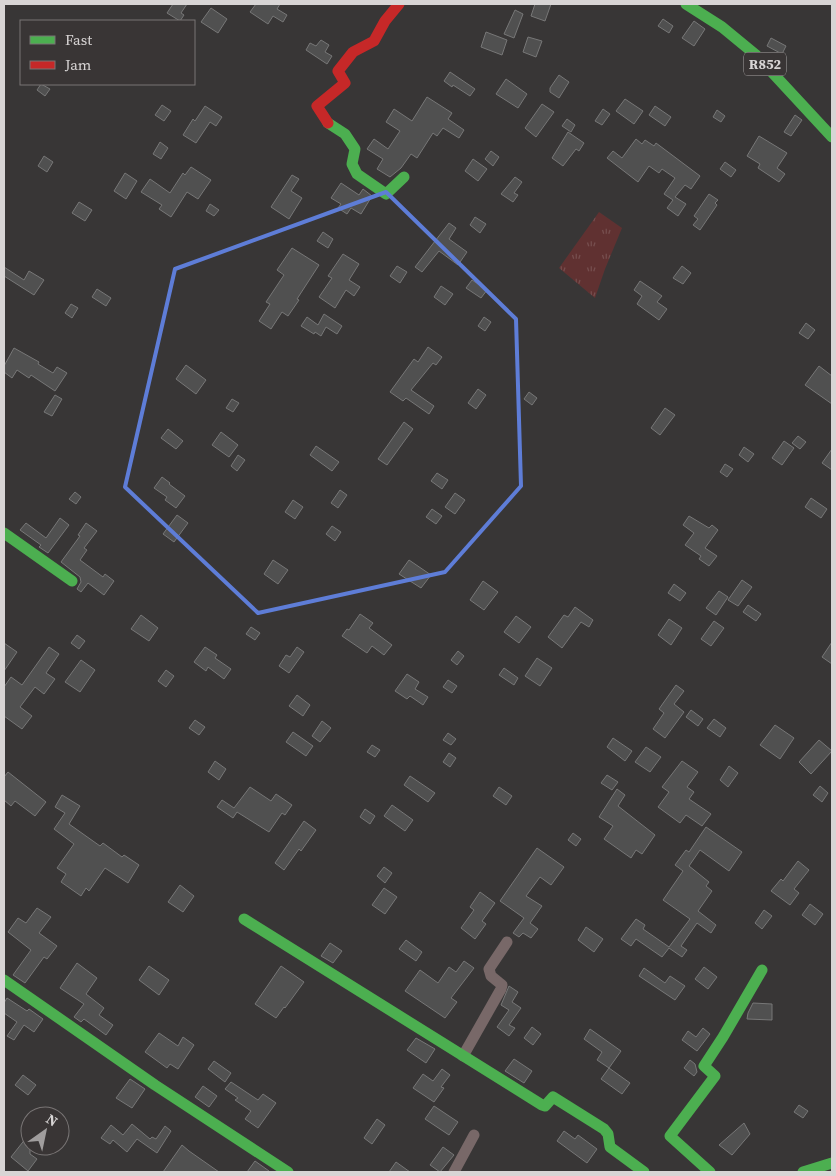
<svg xmlns="http://www.w3.org/2000/svg" width="836" height="1176" font-family="'Source Serif 4',serif">
<defs>
<pattern id="park-tufts" width="24" height="20" patternUnits="userSpaceOnUse" patternTransform="scale(1.25)"><rect width="24" height="20" fill="#603131"/><path d="M3 7l-1-3M5 7V3M7 7l1-3M15 17l-1-3M17 17v-4M19 17l1-3" fill="none" stroke="#764e4e"/></pattern>
</defs>
<rect width="100%" height="100%" fill="#383636"/>
<!-- park -->
<polygon fill="url(#park-tufts)" points="599,212 622,228 605,269 595,298 559,268"/>
<!-- building -->
<g fill="#505050" stroke="#777">
<polygon points="173,4 187,4 181,13 184,15 180,21 167,13"/>
<polygon points="256,4 280,4 277,9 287,15 283,22 273,16 268,24 250,12"/>
<polygon points="535,4 551,4 545,21 531,16"/>
<polygon points="211,8 227,19 218,33 201,22"/>
<polygon points="515,10 523,14 514,38 504,34"/>
<polygon points="663,19 673,26 669,33 658,26"/>
<polygon points="694,21 705,29 694,46 682,38"/>
<polygon points="486,32 507,40 502,55 481,47"/>
<polygon points="528,37 542,41 536,57 523,52"/>
<polygon points="771,38 786,46 782,54 767,46"/>
<polygon points="321,40 329,45 325,52 332,56 327,64 306,50 310,43 316,46"/>
<polygon points="450,72 475,89 470,96 453,85 452,87 444,81"/>
<polygon points="559,75 569,82 559,98 550,92 550,88"/>
<polygon points="506,79 527,94 518,108 496,94"/>
<polygon points="41,84 50,89 45,96 37,90"/>
<polygon points="427,97 452,113 448,119 464,130 459,138 443,128 437,136 433,133 417,158 411,154 401,168 390,177 377,169 383,159 367,149 374,139 388,149 400,131 386,122 394,109 412,121"/>
<polygon points="625,99 643,111 634,124 616,111"/>
<polygon points="542,104 554,112 536,137 525,128"/>
<polygon points="162,105 171,111 164,121 155,115"/>
<polygon points="205,106 222,117 216,126 210,122 196,143 183,135 193,119 195,121"/>
<polygon points="655,106 671,117 665,126 649,115"/>
<polygon points="603,109 610,114 602,125 595,121"/>
<polygon points="717,110 725,116 721,122 713,117"/>
<polygon points="795,115 802,120 791,136 784,132"/>
<polygon points="567,119 575,125 571,132 562,126"/>
<polygon points="568,132 584,143 579,151 576,149 563,166 552,158"/>
<polygon points="759,136 787,153 777,168 785,174 779,182 758,168 760,164 747,156"/>
<polygon points="636,139 642,144 645,140 654,146 656,143 700,176 691,189 685,185 675,197 686,204 678,216 667,208 673,200 664,194 675,178 662,169 659,173 649,166 638,182 607,158 613,151 622,158"/>
<polygon points="160,142 168,148 161,159 153,154"/>
<polygon points="491,151 499,157 493,166 485,159"/>
<polygon points="44,156 53,162 47,172 38,166"/>
<polygon points="473,159 487,169 478,181 465,171"/>
<polygon points="725,162 736,170 731,177 720,169"/>
<polygon points="191,167 211,180 198,199 187,192 171,217 159,209 162,205 141,192 150,179 170,193 183,173 185,175"/>
<polygon points="125,173 137,181 126,199 114,191"/>
<polygon points="292,175 299,179 291,191 302,198 289,219 271,207"/>
<polygon points="515,177 522,182 514,193 518,195 513,202 501,194"/>
<polygon points="341,183 359,195 363,189 372,196 361,214 351,208 347,214 338,208 341,204 331,198"/>
<polygon points="709,194 718,200 715,203 717,205 700,230 693,225 698,219 694,216"/>
<polygon points="79,202 92,210 85,221 72,213"/>
<polygon points="210,204 219,210 214,216 206,211"/>
<polygon points="475,217 486,224 480,233 470,225"/>
<polygon points="449,223 456,228 449,239 467,252 458,265 439,251 422,272 415,267"/>
<polygon points="323,232 333,239 328,248 317,241"/>
<polygon points="292,248 319,265 297,299 299,300 288,316 282,312 271,329 259,321 270,304 266,302 284,275 277,270"/>
<polygon points="343,254 359,264 349,280 360,287 354,296 346,290 335,308 319,297 332,278 328,276"/>
<polygon points="397,266 407,272 400,283 390,276"/>
<polygon points="682,266 691,273 683,284 673,278"/>
<polygon points="4,267 24,280 29,271 44,280 34,295 4,276"/>
<polygon points="472,280 487,290 481,298 466,288"/>
<polygon points="640,281 662,296 657,302 667,309 659,320 637,304 642,296 634,290"/>
<polygon points="441,286 453,294 445,305 434,297"/>
<polygon points="97,289 111,298 106,306 92,297"/>
<polygon points="71,304 78,308 72,318 65,313"/>
<polygon points="324,314 342,326 337,334 326,327 321,336 315,332 314,334 301,326 307,317 318,325"/>
<polygon points="484,317 491,322 485,331 478,326"/>
<polygon points="806,323 815,330 808,339 799,333"/>
<polygon points="428,347 442,357 436,365 433,363 411,390 434,406 429,414 406,398 403,401 390,392 414,359 418,362"/>
<polygon points="14,348 39,362 38,364 53,373 57,367 67,373 55,391 31,375 29,378 17,370 12,378 4,372 4,366"/>
<polygon points="186,365 206,380 196,394 176,379"/>
<polygon points="819,366 832,376 832,404 805,385"/>
<polygon points="478,389 486,395 476,409 468,403"/>
<polygon points="529,392 537,398 532,405 524,399"/>
<polygon points="55,395 62,399 52,416 44,412"/>
<polygon points="232,399 239,403 233,412 226,408"/>
<polygon points="665,408 675,415 660,435 651,428"/>
<polygon points="404,422 413,429 387,465 378,459"/>
<polygon points="168,429 183,441 176,449 161,438"/>
<polygon points="221,432 238,445 229,457 212,445"/>
<polygon points="798,436 806,442 800,449 792,443"/>
<polygon points="784,441 794,448 782,465 772,458"/>
<polygon points="316,446 339,462 332,471 310,455"/>
<polygon points="744,447 754,454 748,462 739,455"/>
<polygon points="832,449 832,470 822,463"/>
<polygon points="238,455 245,460 237,471 231,466"/>
<polygon points="725,464 733,469 727,477 720,472"/>
<polygon points="437,473 448,480 442,489 431,481"/>
<polygon points="162,477 170,483 169,484 185,496 176,508 165,500 167,497 154,488"/>
<polygon points="340,490 347,495 338,508 331,503"/>
<polygon points="75,492 81,497 76,504 69,499"/>
<polygon points="455,493 465,500 455,514 445,507"/>
<polygon points="811,498 827,509 821,518 805,507"/>
<polygon points="293,500 303,507 295,519 285,512"/>
<polygon points="432,509 442,516 436,524 426,517"/>
<polygon points="177,515 188,523 174,542 163,534"/>
<polygon points="689,516 709,528 712,525 718,530 705,548 717,556 709,566 699,559 701,556 685,545 694,533 683,525"/>
<polygon points="60,518 69,525 48,553 39,547 41,545 20,530 26,523 46,538"/>
<polygon points="86,523 97,531 84,548 87,550 80,560 103,577 105,574 114,581 104,595 88,583 81,592 77,589 81,582 80,577 61,562 80,536 78,535"/>
<polygon points="332,526 341,532 335,541 326,534"/>
<polygon points="273,560 288,570 278,584 264,574"/>
<polygon points="409,560 431,575 421,588 399,574"/>
<polygon points="742,580 752,587 738,606 728,600"/>
<polygon points="483,581 498,592 484,610 470,600"/>
<polygon points="674,584 686,593 680,601 668,593"/>
<polygon points="719,591 728,597 716,615 706,608"/>
<polygon points="748,605 761,614 756,621 743,612"/>
<polygon points="575,607 593,620 589,627 581,622 562,648 548,637 564,615 568,617"/>
<polygon points="360,614 373,623 369,628 392,645 384,655 372,646 367,653 342,636 347,629 349,630"/>
<polygon points="141,615 158,628 149,641 131,629"/>
<polygon points="516,616 531,627 519,643 504,632"/>
<polygon points="669,619 682,628 671,645 658,635"/>
<polygon points="714,621 724,628 711,646 701,639"/>
<polygon points="251,627 260,633 255,640 246,634"/>
<polygon points="77,635 85,641 79,649 71,643"/>
<polygon points="832,642 832,664 822,657"/>
<polygon points="4,643 17,652 4,671"/>
<polygon points="49,647 59,654 46,673 55,679 44,694 35,687 20,707 32,716 22,729 4,716 4,687 11,677 22,685"/>
<polygon points="205,647 217,655 215,658 231,669 224,679 208,667 206,671 194,662"/>
<polygon points="297,647 304,652 289,673 279,666 286,655 290,657"/>
<polygon points="458,651 464,656 457,665 451,660"/>
<polygon points="537,658 552,668 540,686 525,676"/>
<polygon points="81,660 95,670 80,692 65,682"/>
<polygon points="504,668 518,678 514,685 499,675"/>
<polygon points="166,670 174,676 166,687 158,681"/>
<polygon points="407,674 419,682 415,689 428,697 423,705 410,696 407,699 395,691"/>
<polygon points="448,680 457,686 452,693 443,687"/>
<polygon points="676,685 684,691 674,704 684,712 665,738 653,729 664,713 659,709"/>
<polygon points="297,695 310,705 303,716 289,706"/>
<polygon points="691,710 703,719 698,726 686,717"/>
<polygon points="714,719 726,728 720,737 707,728"/>
<polygon points="195,720 205,727 199,735 189,728"/>
<polygon points="322,721 331,728 320,742 312,736"/>
<polygon points="775,725 794,738 780,759 760,745"/>
<polygon points="293,732 313,746 306,756 286,742"/>
<polygon points="448,733 456,739 451,745 443,740"/>
<polygon points="613,738 632,751 625,761 607,747"/>
<polygon points="819,740 832,751 811,774 799,762"/>
<polygon points="372,745 380,750 375,757 367,752"/>
<polygon points="646,747 661,757 650,772 635,762"/>
<polygon points="449,753 456,758 450,767 443,762"/>
<polygon points="215,761 226,769 219,780 208,772"/>
<polygon points="682,761 698,772 687,787 694,792 689,799 711,814 702,826 686,815 680,823 658,807 669,792 662,787"/>
<polygon points="729,766 738,773 728,787 720,780"/>
<polygon points="8,772 46,802 35,816 15,801 11,806 4,800 4,777"/>
<polygon points="607,775 618,782 612,790 601,783"/>
<polygon points="410,776 435,793 428,802 404,785"/>
<polygon points="820,786 828,793 822,802 813,795"/>
<polygon points="250,787 271,801 276,794 292,805 285,815 282,813 269,832 237,812 233,818 217,807 222,800 234,808"/>
<polygon points="499,787 512,796 506,805 493,796"/>
<polygon points="617,789 625,795 618,806 655,835 642,854 636,850 631,858 604,839 613,826 599,817"/>
<polygon points="62,795 80,806 69,824 100,846 103,843 122,857 124,855 139,865 128,883 105,868 89,891 86,888 81,896 61,882 66,874 57,868 74,844 54,829 65,813 55,807"/>
<polygon points="392,805 413,820 405,831 384,816"/>
<polygon points="365,809 375,816 370,824 360,817"/>
<polygon points="304,821 316,830 301,851 299,849 284,870 275,863"/>
<polygon points="706,827 742,852 729,871 700,850 689,866 709,882 706,886 712,891 698,911 716,925 711,933 697,923 681,946 687,950 682,957 669,948 662,957 636,939 631,946 621,939 636,919 645,925 643,929 669,947 690,919 663,900 683,871 675,865 686,850 689,852"/>
<polygon points="573,833 581,839 576,846 568,840"/>
<polygon points="537,848 564,867 551,885 540,877 526,896 542,906 530,923 538,929 531,938 523,933 519,937 513,933 524,918 500,901"/>
<polygon points="798,861 809,870 794,889 799,893 790,905 771,891 781,879 783,881"/>
<polygon points="384,867 392,873 385,883 377,876"/>
<polygon points="180,885 194,896 183,912 168,902"/>
<polygon points="384,888 397,897 385,914 372,905"/>
<polygon points="480,892 495,903 482,921 486,924 475,939 461,928 474,910 470,907"/>
<polygon points="810,904 823,914 815,925 802,915"/>
<polygon points="37,908 51,917 39,933 57,946 47,959 44,957 25,983 13,975 31,950 8,932 18,918 26,923"/>
<polygon points="764,910 772,916 762,929 755,923"/>
<polygon points="586,927 603,939 594,952 578,940"/>
<polygon points="406,940 422,952 416,961 399,949"/>
<polygon points="330,943 342,951 333,963 321,956"/>
<polygon points="464,961 474,968 451,998 457,1002 445,1018 405,991 420,970 438,983 449,967 456,972"/>
<polygon points="77,963 97,978 86,994 104,1008 99,1015 113,1025 106,1035 84,1019 81,1022 74,1017 84,1004 60,988"/>
<polygon points="149,966 169,980 159,995 139,980"/>
<polygon points="281,966 304,982 285,1008 284,1007 276,1018 255,1004"/>
<polygon points="704,967 717,977 708,989 695,979"/>
<polygon points="644,968 665,983 670,976 685,986 675,1000 639,976"/>
<polygon points="509,986 518,992 512,1002 521,1008 509,1025 515,1028 509,1036 497,1027 509,1010 501,1005"/>
<polygon points="7,998 27,1011 29,1009 43,1019 34,1032 24,1025 14,1040 7,1036 17,1022 4,1013 4,1003"/>
<polygon points="753,1003 772,1004 772,1020 747,1019 748,1013"/>
<polygon points="532,1027 541,1034 533,1045 524,1038"/>
<polygon points="703,1028 710,1034 697,1051 682,1040 688,1031 696,1037"/>
<polygon points="590,1029 621,1051 609,1068 597,1060 602,1052 584,1039"/>
<polygon points="159,1033 178,1046 183,1037 194,1045 178,1069 170,1064 167,1068 145,1052"/>
<polygon points="416,1038 435,1049 426,1063 407,1050"/>
<polygon points="514,1059 532,1071 524,1083 505,1071"/>
<polygon points="690,1060 695,1064 697,1072 694,1076 684,1068"/>
<polygon points="214,1061 231,1073 225,1082 208,1069"/>
<polygon points="609,1068 630,1083 622,1094 601,1079"/>
<polygon points="442,1069 450,1075 441,1087 444,1088 434,1102 413,1088 423,1074 433,1081"/>
<polygon points="23,1075 36,1085 28,1095 15,1085"/>
<polygon points="130,1079 145,1089 132,1108 116,1098"/>
<polygon points="231,1082 258,1100 263,1094 276,1103 258,1128 245,1119 251,1111 235,1100 238,1098 225,1089"/>
<polygon points="203,1086 217,1096 209,1107 195,1097"/>
<polygon points="799,1105 808,1111 803,1118 794,1112"/>
<polygon points="434,1106 458,1122 449,1135 425,1119"/>
<polygon points="377,1119 385,1125 372,1144 364,1138"/>
<polygon points="744,1123 750,1134 732,1155 719,1145"/>
<polygon points="132,1124 150,1139 152,1137 156,1139 165,1126 171,1131 157,1153 137,1139 127,1152 113,1140 110,1144 101,1138 111,1125 123,1135"/>
<polygon points="564,1131 575,1139 578,1135 597,1149 587,1163 557,1141"/>
<polygon points="30,1133 30,1154 37,1159 28,1171 11,1157"/>
<polygon points="182,1145 189,1151 219,1172 163,1172"/>
<polygon points="443,1147 454,1155 440,1172 430,1165"/>
<polygon points="255,1161 269,1171 268,1172 247,1172"/>
<polygon points="396,1162 410,1172 389,1172"/>
</g>
<g fill="none" stroke-linecap="round" stroke-linejoin="round">
<!-- street -->
<g stroke="#786868" stroke-width="11">
<polyline points="463,1056 501,989 502,985 491,976 489,969 507,942"/>
<polyline points="454,1172 474,1135"/>
</g>
<!-- fast -->
<g stroke="#4caf50" stroke-width="11">
<polyline points="686,4 722,27 756,55 832,137"/>
<polyline points="328,123 345,134 355,149 352,164 357,174 386,194 404,177"/>
<polyline points="4,533 72,581"/>
<polyline points="244,919 542,1105 545,1106 553,1097 604,1129 608,1134 610,1147 644,1172"/>
<polyline points="4,980 155,1085 288,1172"/>
<polyline points="710,1172 670,1136 715,1076 704,1066 723,1037 762,970"/>
<polyline points="803,1172 832,1163"/>
</g>
<!-- jam -->
<polyline stroke="#c62828" stroke-width="11" points="328,123 317,106 345,83 338,71 353,52 374,41 385,21 399,4"/>
</g>
<!-- marked area -->
<path fill="none" stroke="#5e7dd7" stroke-width="4" stroke-linejoin="round" d="M386 192 516 319 521 486 445 572 258 613 125 487 175 269Z"/>
<g text-anchor="middle" dominant-baseline="central" stroke-width="5" stroke-linejoin="round" paint-order="stroke">
<!-- shield labels -->
<rect fill="#393535" stroke="#a8a5a5" stroke-width="1" x="744" y="52.5" width="42" height="23" rx="4"/>
<g font-size="14" font-weight="bold" fill="#d8d5d5">
<text x="765" y="64">R852</text>
</g>
</g>
<!-- border -->
<rect width="836" height="1176" fill="none" stroke="#d8d5d5" stroke-width="10"/>
<!-- legend -->
<rect x="20" y="20" width="175" height="65" fill="#393535" stroke="#797575"/>
<rect x="30" y="36" width="25" height="8" fill="#4caf50" stroke="#797575"/>
<text x="65" y="45" font-size="15" fill="#d8d5d5">Fast</text>
<rect x="30" y="61" width="25" height="8" fill="#c62828" stroke="#797575"/>
<text x="65" y="70" font-size="15" fill="#d8d5d5">Jam</text>
<!-- north arrow -->
<g transform="translate(45 1131) rotate(33)"><circle r="24" fill="#393535" stroke="#797575"/>
<path d="M0-4L9 19L0 12L-9 19Z" fill="#a09d9d"/>
<text y="-8" font-size="14" font-weight="bold" text-anchor="middle" fill="#d8d5d5">N</text>
</g>
</svg>
